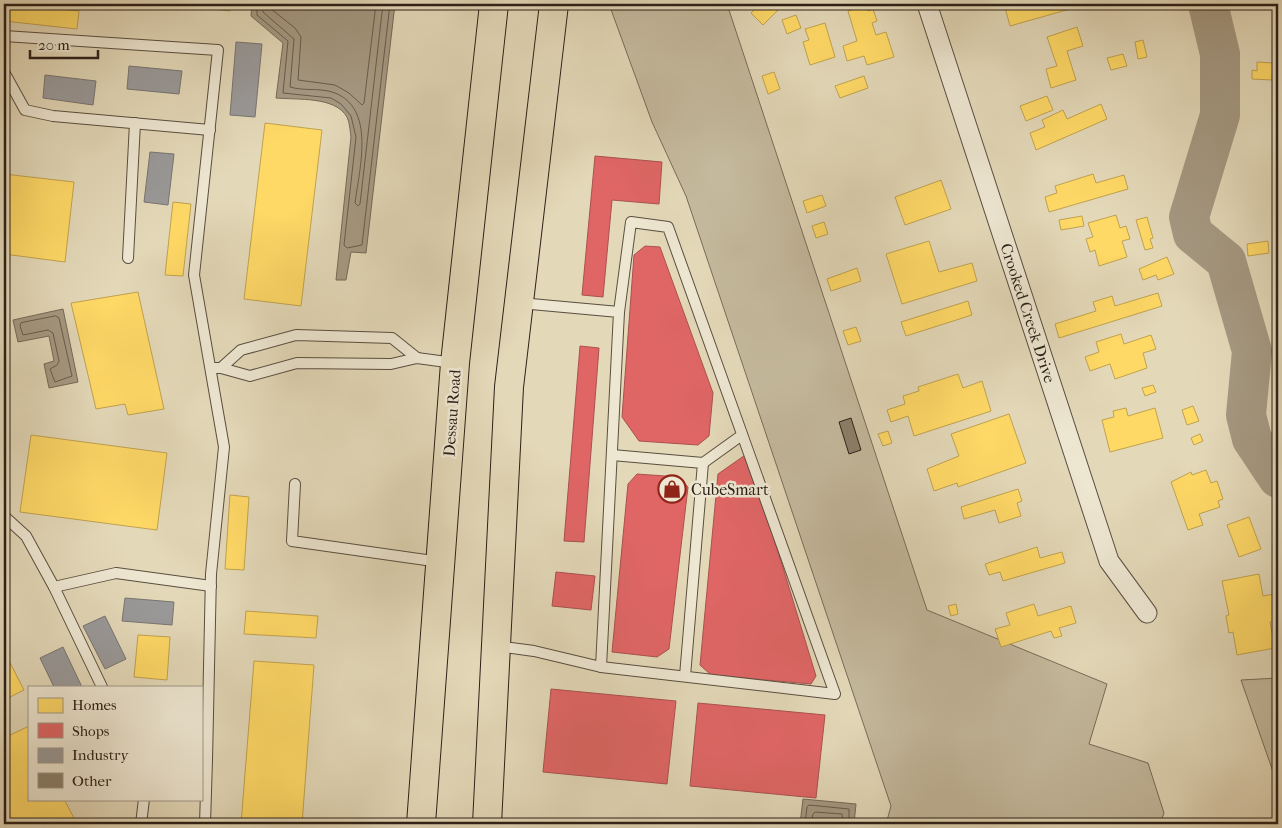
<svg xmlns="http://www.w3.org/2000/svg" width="1282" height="828" font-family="'IM FELL French Canon',serif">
<rect width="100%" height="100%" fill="#e3d8b8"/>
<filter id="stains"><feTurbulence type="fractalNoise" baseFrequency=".004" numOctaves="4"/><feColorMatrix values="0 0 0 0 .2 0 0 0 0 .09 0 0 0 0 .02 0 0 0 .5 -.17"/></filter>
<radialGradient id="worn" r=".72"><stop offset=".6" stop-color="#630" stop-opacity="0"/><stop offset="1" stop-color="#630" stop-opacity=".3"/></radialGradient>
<!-- green -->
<g fill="#c4b99d" stroke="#786c5a">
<polygon points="609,4 727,4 927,610 1107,684 1089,744 1148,763 1164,813 1160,824 886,824 891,806 686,196 652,122"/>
<polygon points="1278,678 1278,786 1241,680"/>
</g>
<!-- water -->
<g fill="#a59982" stroke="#756958">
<path d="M252 4H395L366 253 351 252 346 280H336L351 137C350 131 350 123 347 117 335 96 297 100 276 98L283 43 251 16Z"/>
<polygon points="63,309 78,382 49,388 44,364 54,361 49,336 18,342 13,320"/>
<polygon points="803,799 856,804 854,824 800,824"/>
</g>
<!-- homes -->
<g fill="#ffd966" stroke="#c0a24f">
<polygon points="5,4 79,11 77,29 4,21"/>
<polygon points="167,4 231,4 230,11"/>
<polygon points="761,4 774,4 779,9 763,25 751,13"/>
<polygon points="1004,4 1069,4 1070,9 1010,26"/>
<polygon points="866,5 868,11 873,9 877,21 872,23 876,35 886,32 894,57 867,65 864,56 847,61 843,46 857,41 848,11"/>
<polygon points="796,15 801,28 787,34 782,20"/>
<polygon points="825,23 835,57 810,65 803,42 809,40 805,29"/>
<polygon points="1077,27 1083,46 1067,51 1076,80 1051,88 1046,69 1057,66 1047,37"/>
<polygon points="1143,40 1147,57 1138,59 1135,42"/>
<polygon points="1123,54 1127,66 1111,70 1107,58"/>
<polygon points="1257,62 1273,63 1272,80 1252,79 1252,70 1257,71"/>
<polygon points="774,72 780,89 768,94 762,76"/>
<polygon points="864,76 868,88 840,98 835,86"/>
<polygon points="1047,96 1053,110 1026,121 1020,106"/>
<polygon points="1101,104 1107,119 1036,150 1030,133 1045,127 1042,120 1063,110 1067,119"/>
<polygon points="265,123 322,130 301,306 244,299"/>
<polygon points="4,174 74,182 65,262 4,254"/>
<polygon points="1093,174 1096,183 1124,175 1128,189 1049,212 1045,197 1057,193 1055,186"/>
<polygon points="941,180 951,209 905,225 895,197"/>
<polygon points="822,195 826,206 807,213 803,201"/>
<polygon points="173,202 191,204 183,276 165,275"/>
<polygon points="1116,215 1120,228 1126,226 1130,239 1122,241 1127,257 1099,266 1095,250 1090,252 1086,239 1093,237 1088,223"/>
<polygon points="1082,216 1084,226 1061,230 1059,220"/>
<polygon points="1147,217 1153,238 1150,239 1153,248 1145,250 1136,220"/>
<polygon points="824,222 828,234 816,238 812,226"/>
<polygon points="929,241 939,272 972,263 977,281 902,304 886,254"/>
<polygon points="1268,241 1269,253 1248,256 1247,244"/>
<polygon points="1167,257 1174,274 1158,280 1156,275 1143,280 1139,269"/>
<polygon points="857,268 861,281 831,291 827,279"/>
<polygon points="138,292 164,409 128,415 125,404 96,409 71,303"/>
<polygon points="1158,293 1162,306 1059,338 1055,324 1096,311 1093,302 1112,296 1115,306"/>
<polygon points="968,301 972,315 906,336 901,322"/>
<polygon points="856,327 861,341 848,345 843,331"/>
<polygon points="1121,334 1124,344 1151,335 1156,349 1143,353 1147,368 1115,379 1110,364 1090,371 1085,357 1099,352 1096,342"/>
<polygon points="958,374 963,388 982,381 991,411 914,436 908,416 891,422 887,410 905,404 903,396 919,391 918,387"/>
<polygon points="1153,385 1156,392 1145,396 1142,388"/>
<polygon points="1193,406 1199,421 1187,425 1182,410"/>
<polygon points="1126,408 1128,416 1155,408 1163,438 1110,452 1102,420 1114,417 1113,411"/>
<polygon points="1009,414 1026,463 958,487 957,483 934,491 927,469 959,456 951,434"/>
<polygon points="888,431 892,443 883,446 878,434"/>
<polygon points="1200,434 1203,441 1194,445 1191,438"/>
<polygon points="31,435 167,453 157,530 20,512"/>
<polygon points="1206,470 1211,483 1217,481 1223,499 1218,501 1220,507 1199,514 1203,525 1188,530 1171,482 1191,472 1192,475"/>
<polygon points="1018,489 1022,501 1017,503 1021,516 999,523 995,510 964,519 961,507"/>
<polygon points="230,495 249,497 244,570 225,569"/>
<polygon points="1249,517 1261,549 1239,557 1227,525"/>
<polygon points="1037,547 1040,558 1062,552 1065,563 1003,581 1000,572 989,575 985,564"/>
<polygon points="1259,574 1263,596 1275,594 1278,621 1270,622 1275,648 1237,655 1233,632 1229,633 1226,616 1229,615 1222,581"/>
<polygon points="956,604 958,614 951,616 948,606"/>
<polygon points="1034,604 1038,616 1071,606 1076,623 1059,628 1062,636 1054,638 1051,631 1001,647 995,629 1010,625 1006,613"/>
<polygon points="246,611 318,616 316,638 244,634"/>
<polygon points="138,635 170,637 167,680 134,677"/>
<polygon points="4,651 24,690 4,700"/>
<polygon points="254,661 314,665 302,824 241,824"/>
<polygon points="29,726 29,799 64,799 77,824 7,824 4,818 4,738"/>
</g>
<!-- shops -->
<g fill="#e06666" stroke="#aa514f">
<polygon points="595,156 662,162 659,204 612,200 603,297 582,295"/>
<polygon points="645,246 660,247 713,393 709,436 698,445 639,441 622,417 634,255"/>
<polygon points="580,346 599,348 584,542 564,541"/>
<polygon points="748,453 816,676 811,684 711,675 700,665 718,474"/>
<polygon points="637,474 679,477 688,487 669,649 657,657 612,652 628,484"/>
<polygon points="556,572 595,576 591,610 552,606"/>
<polygon points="551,689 676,701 667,784 543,772"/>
<polygon points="698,703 825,715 816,798 690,786"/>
</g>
<!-- industry -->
<g fill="#999" stroke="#787572">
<polygon points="236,42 262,44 255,117 230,115"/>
<polygon points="129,66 182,71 179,94 127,89"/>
<polygon points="45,75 96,81 93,105 43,98"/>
<polygon points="150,152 174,154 168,205 144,202"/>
<polygon points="125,598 174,602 172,625 122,621"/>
<polygon points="105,616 126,659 105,669 83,626"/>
<polygon points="63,647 82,687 54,687 40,658"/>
</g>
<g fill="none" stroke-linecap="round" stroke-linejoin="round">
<!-- shore -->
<g stroke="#685c4d" stroke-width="1">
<polyline points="257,4 257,15 288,41 283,93 331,98 341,104 351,116 356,137 344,245 347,248 362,245 390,4"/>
<path d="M263 4V12L294 39 290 87C303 91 319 88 332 92 377 106 359 170 355 203L358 206 360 204 383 4"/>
<polyline points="271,4 271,9 295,28 301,37 298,80 335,85 349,93 362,105 364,103 376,4"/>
<polygon points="56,316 59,318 72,376 55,382 50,369 57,365 59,361 53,333 48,330 23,335 20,326 21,323"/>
<polyline points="805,824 807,807 809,805 849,809 849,824"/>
<polyline points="811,824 813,814 815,812 842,814 843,824"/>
</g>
<!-- river -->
<polyline stroke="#a59982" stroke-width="40" points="1208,4 1220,54 1220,115 1189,217 1193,234 1226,261 1252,351 1246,415 1252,439 1278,478"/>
</g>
<!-- building -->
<polygon fill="#8b806b" stroke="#2c2018" points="851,418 861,450 849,454 839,422"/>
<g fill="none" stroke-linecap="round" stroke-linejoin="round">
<!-- lane casing -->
<g stroke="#5a4e40" stroke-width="12">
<g id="lane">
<polyline points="4,36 218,50 194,275 224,447 211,574 207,760 201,763"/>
<polyline points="4,72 25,110 53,116 210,130"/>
<polyline points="128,258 135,123"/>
<polyline points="211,368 221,368 250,376 297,363 391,364 417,358 454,363"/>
<polyline points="221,368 241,350 296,335 392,338 417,358"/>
<polyline points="612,455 703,463 685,676"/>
<polyline points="703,463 742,435"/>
<polyline points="295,484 292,541 440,562"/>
<polyline points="4,516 26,536 54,587 102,687"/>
<polyline points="54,587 116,573 211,586"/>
<polyline points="497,646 534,651 601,667 619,312 520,303"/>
<polyline points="601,667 835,694 668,227 631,222 619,312"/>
<polyline points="141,824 144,799"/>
<polyline points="205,824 207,760"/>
</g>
</g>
<!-- street casing -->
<g stroke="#5a4e40" stroke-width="21">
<polyline id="street" points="927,4 1109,561 1147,613"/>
</g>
<!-- primary casing -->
<g stroke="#2c2018" stroke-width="30">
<g id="primary">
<polyline points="421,824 455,363 494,4"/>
<polyline points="487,824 509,387 554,4"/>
</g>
</g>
<!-- lane -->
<use href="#lane" stroke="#ede6d1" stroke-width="10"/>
<!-- street -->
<use href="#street" stroke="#ede6d1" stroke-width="19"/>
<!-- primary -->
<use href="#primary" stroke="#e3d8b8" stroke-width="28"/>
</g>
<!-- icons -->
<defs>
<g id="shop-ring" transform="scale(1.4375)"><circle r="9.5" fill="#ede6d1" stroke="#8f2418" stroke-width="1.5"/><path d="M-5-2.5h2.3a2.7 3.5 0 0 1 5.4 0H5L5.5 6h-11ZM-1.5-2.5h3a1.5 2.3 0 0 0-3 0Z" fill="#8f2418"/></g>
</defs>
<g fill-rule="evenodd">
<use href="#shop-ring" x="672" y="489"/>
</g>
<g text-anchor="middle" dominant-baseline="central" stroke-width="5" stroke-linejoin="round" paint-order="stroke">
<!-- street labels -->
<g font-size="16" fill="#2c2018" stroke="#ede6d1">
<text transform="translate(1028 313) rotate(72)">Crooked Creek Drive</text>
<text transform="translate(452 413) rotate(-86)">Dessau Road</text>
</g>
<!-- poi labels -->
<g font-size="16" fill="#2c2018" stroke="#ede6d1" text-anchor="start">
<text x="691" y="489">CubeSmart</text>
</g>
</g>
<!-- margin -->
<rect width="1282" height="828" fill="none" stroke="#e3d8b8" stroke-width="20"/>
<rect x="5" y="5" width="1272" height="818" fill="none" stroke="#2c2018" stroke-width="2.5"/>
<rect x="10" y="10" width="1262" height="808" fill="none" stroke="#2c2018"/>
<!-- legend -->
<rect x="28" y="686" width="175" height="115" fill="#ede6d1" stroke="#a09787"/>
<rect x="38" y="698" width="25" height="15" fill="#ffd966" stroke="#a09787"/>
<text x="72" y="710" font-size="15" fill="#2c2018">Homes</text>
<rect x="38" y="723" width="25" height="15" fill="#e06666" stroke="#a09787"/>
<text x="72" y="736" font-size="15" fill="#2c2018">Shops</text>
<rect x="38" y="748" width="25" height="15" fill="#999999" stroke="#a09787"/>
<text x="72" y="760" font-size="15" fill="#2c2018">Industry</text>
<rect x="38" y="773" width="25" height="15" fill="#8b806b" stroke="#a09787"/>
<text x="72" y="786" font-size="15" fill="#2c2018">Other</text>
<!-- scale -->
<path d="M30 50v8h68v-8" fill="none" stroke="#2c2018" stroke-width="2.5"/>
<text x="38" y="50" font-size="15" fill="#2c2018" stroke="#ede6d1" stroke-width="4" paint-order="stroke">20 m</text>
<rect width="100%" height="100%" filter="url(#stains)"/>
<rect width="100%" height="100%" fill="url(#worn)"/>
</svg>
